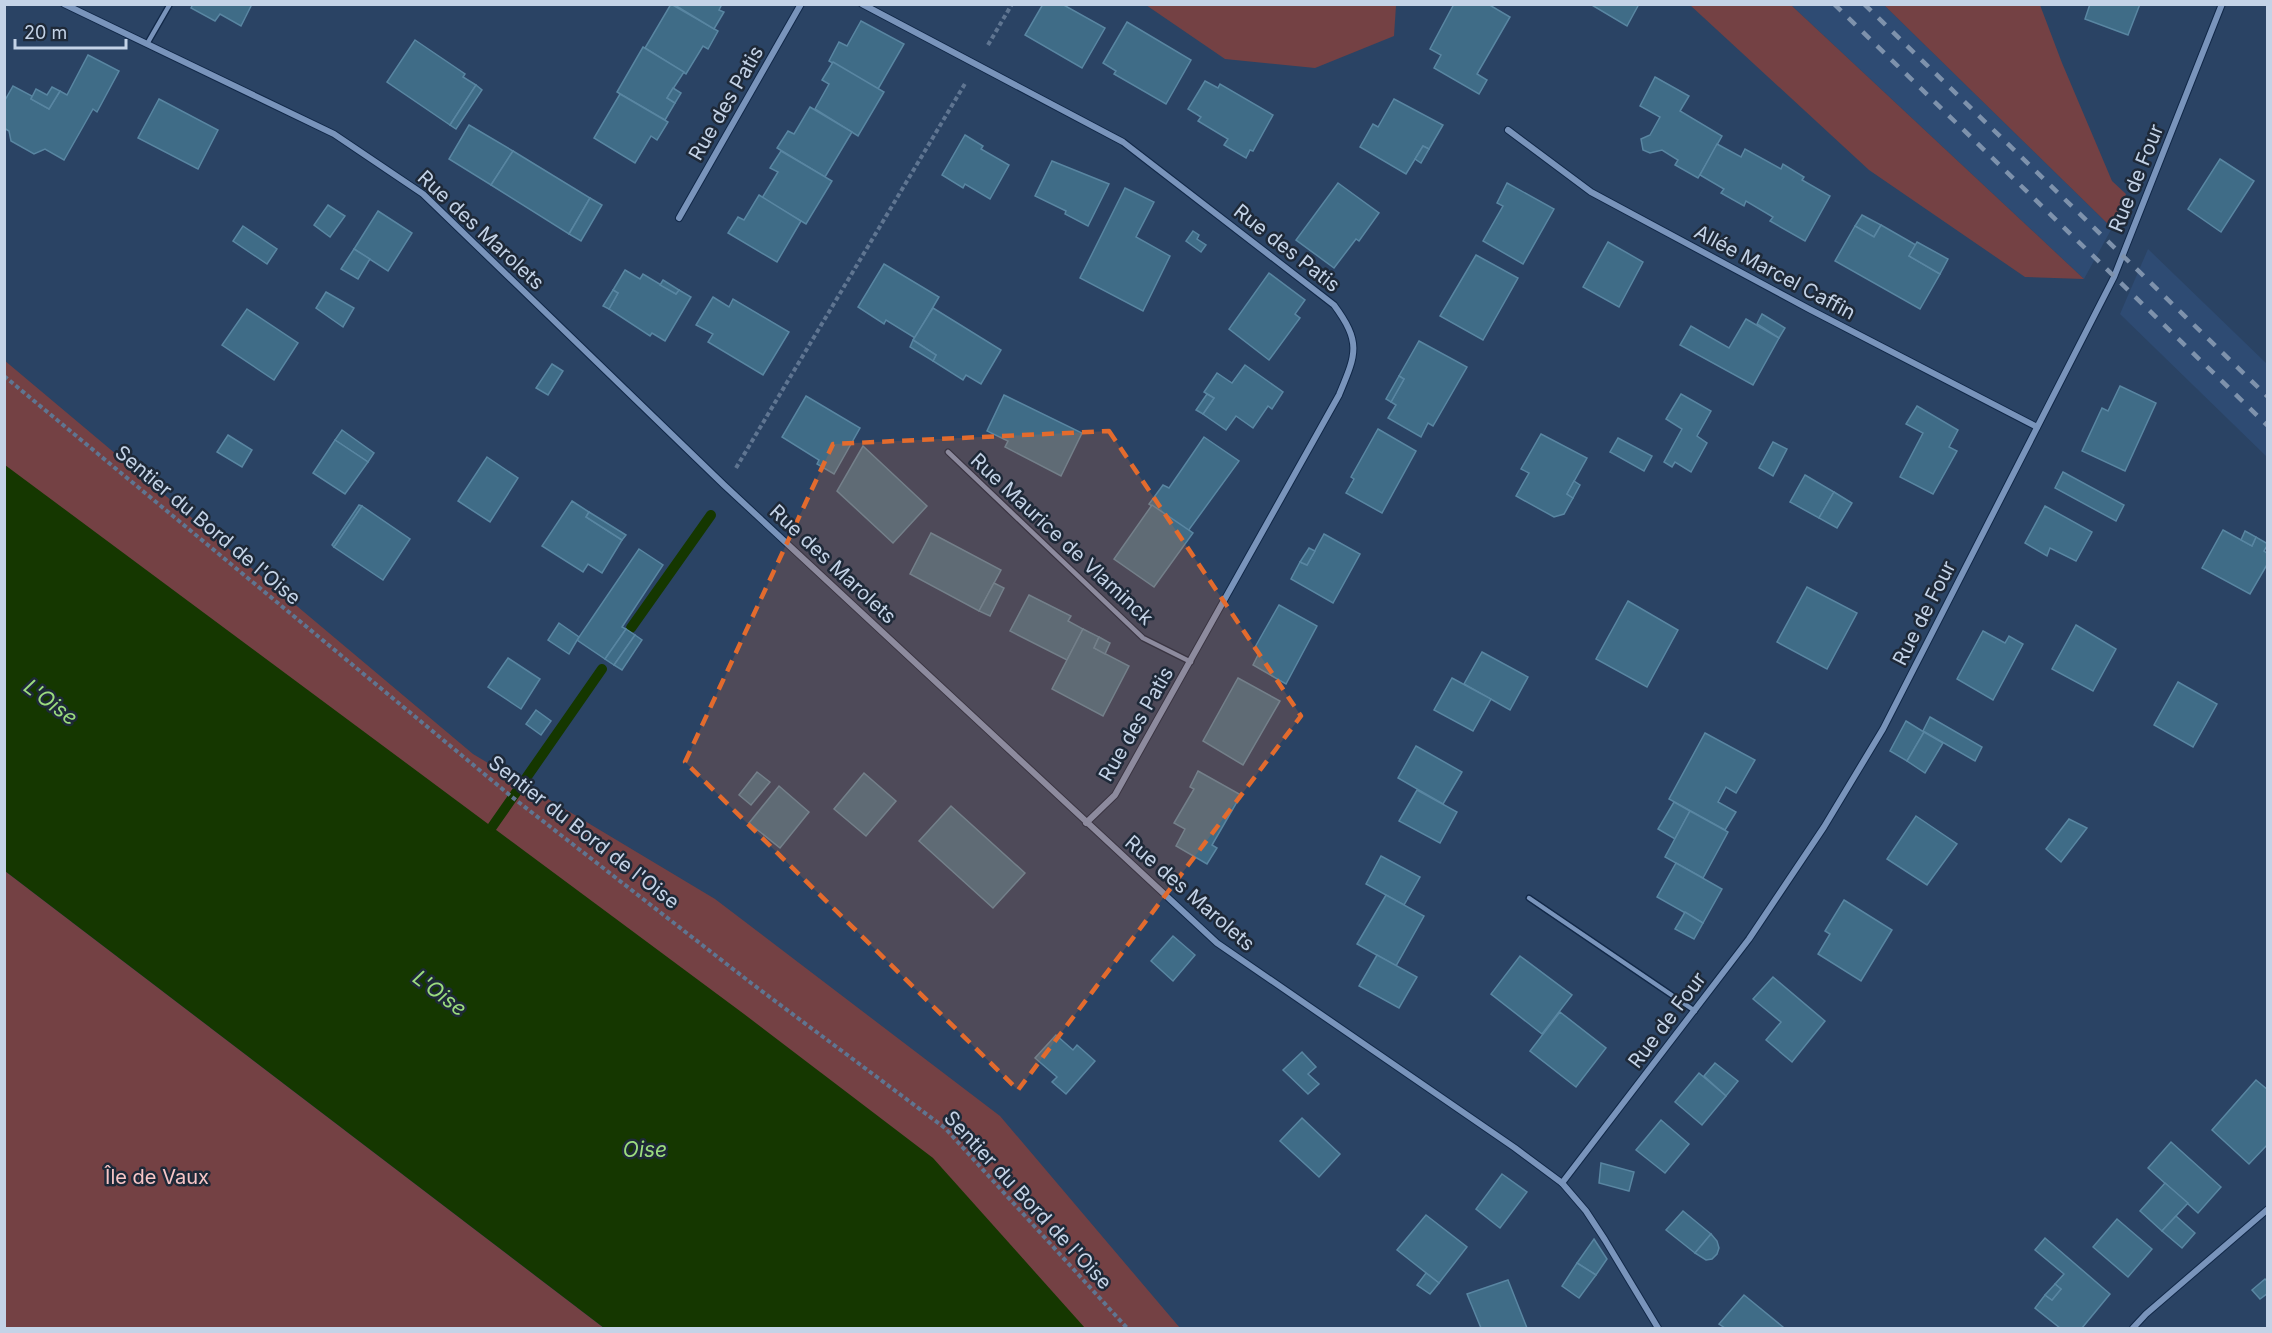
<svg xmlns="http://www.w3.org/2000/svg" width="2272" height="1333" font-family="Inter,sans-serif">
<rect width="100%" height="100%" fill="#2a4364"/>
<!-- built -->
<g fill="#2e4b73">
<polygon points="1791,5 1884,5 2112,228 2084,279"/>
<polygon points="2148,249 2267,364 2267,457 2120,314"/>
</g>
<!-- green -->
<g fill="#744144">
<polygon points="1146,5 1396,5 1394,36 1315,68 1225,59"/>
<polygon points="1690,5 1791,5 2084,279 2025,277 1869,170"/>
<polygon points="1884,5 2040,5 2062,63 2112,181 2126,194 2112,228"/>
<polygon points="4,360 473,754 715,899 1000,1116 1180,1328 1082,1328 5,467"/>
<polygon points="5,871 604,1328 5,1328"/>
</g>
<!-- water -->
<polygon fill="#153700" points="5,465 744,1014 933,1158 1085,1328 604,1328 5,871"/>
<g fill="none" stroke-linecap="round" stroke-linejoin="round">
<!-- stream -->
<g stroke="#153700" stroke-width="10">
<polyline points="631,628 711,515"/>
<polyline points="492,827 602,669"/>
</g>
</g>
<!-- building -->
<g fill="#3f6c87" stroke="#5986a2" stroke-width="1.5">
<polygon points="193,4 252,4 241,26 220,14 215,21 191,8"/>
<polygon points="671,4 718,31 708,49 703,46 686,74 645,48"/>
<polygon points="673,4 722,4 719,10 724,12 714,29"/>
<polygon points="1043,4 1062,4 1105,28 1082,68 1025,35"/>
<polygon points="1454,4 1488,4 1510,17 1477,74 1487,80 1479,94 1434,68 1441,55 1430,49"/>
<polygon points="1590,4 1639,4 1627,26"/>
<polygon points="2090,4 2140,4 2128,35 2085,19"/>
<polygon points="861,21 904,44 878,89 829,61 839,42 847,46"/>
<polygon points="1127,22 1191,60 1166,104 1114,74 1116,71 1103,63"/>
<polygon points="415,40 465,74 463,77 476,85 450,125 387,82"/>
<polygon points="643,47 684,72 667,98 675,103 665,120 617,92"/>
<polygon points="88,55 119,71 97,112 93,109 64,160 45,149 34,154 11,141 9,131 4,128 4,102 13,86 32,96 31,99 49,109 60,91 67,95"/>
<polygon points="833,62 884,92 858,136 815,109 829,84 822,80"/>
<polygon points="1655,77 1689,96 1680,111 1722,136 1698,178 1675,165 1678,160 1662,150 1650,153 1643,150 1641,139 1650,135 1660,117 1640,106"/>
<polygon points="1205,81 1218,88 1220,84 1273,115 1253,151 1250,150 1246,158 1224,145 1228,139 1198,121 1201,117 1188,109"/>
<polygon points="476,85 482,90 456,129 450,125"/>
<polygon points="52,87 60,91 49,109 31,99 36,89 47,95"/>
<polygon points="673,88 681,93 675,103 667,98"/>
<polygon points="620,94 668,122 657,140 651,136 635,163 594,138"/>
<polygon points="159,99 218,130 198,169 138,138"/>
<polygon points="1394,99 1443,125 1429,149 1423,146 1406,174 1360,147 1373,124 1378,127"/>
<polygon points="810,107 852,132 825,177 777,148 788,131 794,134"/>
<polygon points="469,125 513,151 491,185 449,159"/>
<polygon points="965,135 983,146 981,149 1009,165 990,199 965,184 963,188 942,175"/>
<polygon points="1717,144 1741,157 1745,149 1781,169 1783,164 1804,177 1802,180 1830,196 1805,241 1770,221 1773,217 1746,201 1744,206 1721,193 1724,189 1700,175"/>
<polygon points="1423,146 1429,149 1421,163 1415,159"/>
<polygon points="513,151 590,198 569,234 491,185"/>
<polygon points="781,151 832,181 806,224 762,198 778,172 770,168"/>
<polygon points="2220,159 2254,181 2221,232 2188,209"/>
<polygon points="1052,161 1109,184 1088,226 1065,214 1066,211 1035,196"/>
<polygon points="1338,183 1379,213 1359,241 1356,239 1334,268 1296,240"/>
<polygon points="1507,183 1554,209 1523,264 1483,241 1503,206 1497,203"/>
<polygon points="1125,188 1154,202 1136,237 1170,256 1143,311 1080,278"/>
<polygon points="759,195 801,221 777,262 728,233 738,217 744,220"/>
<polygon points="590,198 602,205 581,241 569,234"/>
<polygon points="328,205 345,216 330,237 314,225"/>
<polygon points="378,211 412,233 388,271 354,249"/>
<polygon points="1862,215 1881,225 1874,237 1855,226"/>
<polygon points="1881,225 1916,245 1909,256 1940,274 1920,309 1835,261 1855,226 1874,237"/>
<polygon points="243,226 277,249 267,264 233,241"/>
<polygon points="1193,231 1199,235 1197,239 1206,245 1201,252 1186,241"/>
<polygon points="1608,242 1643,262 1619,307 1583,287"/>
<polygon points="1917,242 1948,259 1940,274 1909,256"/>
<polygon points="354,249 370,259 358,279 341,269"/>
<polygon points="1476,255 1518,278 1483,340 1440,316"/>
<polygon points="884,264 939,297 915,338 886,320 884,324 858,307"/>
<polygon points="625,270 640,279 643,274 676,294 679,290 691,297 665,341 652,333 650,336 609,309 618,293 613,290"/>
<polygon points="1269,273 1305,300 1295,314 1300,318 1269,360 1229,329"/>
<polygon points="663,280 679,290 676,294 660,285"/>
<polygon points="613,290 618,293 609,309 603,306"/>
<polygon points="326,292 354,308 343,327 316,308"/>
<polygon points="713,297 729,307 733,299 789,332 763,375 708,342 713,334 696,325"/>
<polygon points="933,308 1001,350 981,384 966,375 963,380 933,361 936,355 913,340"/>
<polygon points="247,309 298,343 274,380 222,345"/>
<polygon points="1762,314 1785,328 1779,338 1757,324"/>
<polygon points="1746,319 1779,338 1753,385 1680,345 1691,326 1729,348"/>
<polygon points="913,340 936,355 933,361 910,347"/>
<polygon points="1419,341 1467,367 1433,426 1428,423 1421,437 1388,418 1396,405 1391,402 1404,379 1399,376"/>
<polygon points="552,364 563,371 548,395 536,388"/>
<polygon points="1245,365 1283,392 1272,409 1268,406 1253,428 1236,416 1226,430 1203,414 1214,398 1204,392 1217,373 1232,383"/>
<polygon points="1399,376 1404,379 1391,402 1386,399"/>
<polygon points="2120,386 2156,403 2125,471 2082,451 2102,408 2108,411"/>
<polygon points="1207,394 1214,398 1203,414 1196,410"/>
<polygon points="1681,394 1711,411 1697,436 1707,443 1691,472 1675,462 1672,467 1664,462 1682,429 1666,419"/>
<polygon points="1004,395 1082,433 1061,476 1005,447 1008,441 987,431"/>
<polygon points="806,396 860,428 834,474 817,464 819,460 782,437"/>
<polygon points="1917,406 1958,430 1949,447 1957,451 1933,494 1900,477 1923,433 1906,424"/>
<polygon points="1378,429 1416,451 1382,513 1346,493 1354,479 1351,477"/>
<polygon points="342,430 374,453 368,462 335,440"/>
<polygon points="1541,434 1587,458 1567,494 1573,498 1564,514 1554,517 1516,496 1529,473 1521,469"/>
<polygon points="228,435 252,450 242,467 217,452"/>
<polygon points="1204,437 1239,461 1188,531 1149,504 1163,485 1169,488"/>
<polygon points="1618,438 1652,456 1644,471 1610,452"/>
<polygon points="335,440 368,462 345,494 313,473"/>
<polygon points="1773,442 1787,449 1773,476 1759,468"/>
<polygon points="863,446 927,506 893,543 837,491"/>
<polygon points="487,457 518,478 490,522 458,501"/>
<polygon points="2063,472 2124,505 2116,521 2055,488"/>
<polygon points="1805,475 1834,492 1819,518 1790,502"/>
<polygon points="1574,481 1580,485 1573,498 1567,494"/>
<polygon points="1834,492 1852,503 1837,528 1819,518"/>
<polygon points="572,501 589,512 586,517 622,540 602,573 588,564 583,572 542,546"/>
<polygon points="359,505 362,506 334,547 332,545"/>
<polygon points="1152,505 1193,533 1154,587 1114,559"/>
<polygon points="362,506 410,539 383,580 334,547"/>
<polygon points="2045,506 2092,532 2076,561 2050,548 2047,556 2025,543"/>
<polygon points="589,512 626,535 622,540 586,517"/>
<polygon points="2223,530 2252,546 2256,537 2268,544 2264,551 2268,554 2268,563 2250,594 2202,568"/>
<polygon points="2245,531 2256,537 2252,546 2241,540"/>
<polygon points="931,533 1001,570 979,611 910,574"/>
<polygon points="1324,534 1360,554 1333,603 1291,579 1300,562 1307,565"/>
<polygon points="1309,548 1315,551 1307,565 1300,562"/>
<polygon points="639,549 663,565 622,627 626,629 605,659 577,640"/>
<polygon points="994,583 1004,588 990,616 979,611"/>
<polygon points="1807,587 1857,613 1827,669 1777,642"/>
<polygon points="1029,595 1071,616 1068,621 1083,629 1067,660 1010,631"/>
<polygon points="1628,601 1678,630 1647,687 1596,659"/>
<polygon points="1279,605 1317,626 1286,684 1253,665 1259,653 1254,649"/>
<polygon points="559,623 579,637 569,654 548,640"/>
<polygon points="2076,625 2116,649 2093,691 2052,669"/>
<polygon points="626,629 635,635 614,665 605,659"/>
<polygon points="1083,629 1099,637 1094,648 1129,666 1103,716 1052,689"/>
<polygon points="1983,631 2005,643 2009,636 2023,644 1993,700 1957,679"/>
<polygon points="635,635 642,640 622,670 614,665"/>
<polygon points="1099,637 1110,643 1105,654 1094,648"/>
<polygon points="1482,652 1528,677 1510,710 1464,684"/>
<polygon points="508,658 540,679 521,709 488,687"/>
<polygon points="1238,678 1280,701 1243,765 1203,741"/>
<polygon points="1452,678 1491,699 1473,731 1434,710"/>
<polygon points="2178,682 2217,704 2193,747 2154,725"/>
<polygon points="536,710 551,721 541,735 526,724"/>
<polygon points="1930,717 1982,747 1975,761 1923,731"/>
<polygon points="1906,721 1924,732 1907,761 1890,751"/>
<polygon points="1924,732 1943,743 1925,773 1907,761"/>
<polygon points="1705,733 1755,760 1736,793 1726,787 1718,802 1736,812 1725,830 1669,799"/>
<polygon points="1416,746 1462,772 1443,804 1398,778"/>
<polygon points="1198,771 1241,795 1212,845 1217,848 1207,864 1176,846 1185,829 1174,823 1194,789 1190,787"/>
<polygon points="757,772 770,782 751,805 739,795"/>
<polygon points="864,773 896,801 866,836 834,809"/>
<polygon points="779,786 809,812 780,848 749,823"/>
<polygon points="1417,790 1457,812 1440,843 1399,821"/>
<polygon points="1674,802 1690,811 1675,839 1658,829"/>
<polygon points="951,806 1025,873 993,908 919,841"/>
<polygon points="1690,811 1728,832 1703,878 1665,857"/>
<polygon points="1916,816 1957,844 1927,885 1887,859"/>
<polygon points="2069,819 2087,828 2061,862 2046,849"/>
<polygon points="1381,856 1420,877 1404,905 1366,884"/>
<polygon points="1676,863 1722,889 1703,923 1657,897"/>
<polygon points="1386,895 1424,916 1396,966 1357,944"/>
<polygon points="1844,900 1892,930 1861,981 1818,954 1830,934 1825,931"/>
<polygon points="1685,912 1703,923 1694,939 1675,929"/>
<polygon points="1173,936 1195,955 1173,981 1151,961"/>
<polygon points="1377,955 1417,977 1399,1008 1359,986"/>
<polygon points="1520,956 1572,995 1542,1034 1491,994"/>
<polygon points="1773,977 1825,1021 1792,1062 1766,1040 1781,1022 1753,999"/>
<polygon points="1560,1012 1606,1048 1576,1087 1530,1051"/>
<polygon points="1056,1035 1073,1050 1077,1045 1095,1061 1066,1094 1052,1082 1057,1077 1035,1058"/>
<polygon points="1302,1052 1316,1067 1308,1074 1319,1084 1308,1094 1283,1070"/>
<polygon points="1715,1063 1738,1081 1726,1096 1704,1076"/>
<polygon points="1699,1073 1726,1096 1702,1125 1675,1102"/>
<polygon points="2256,1080 2268,1090 2268,1144 2249,1164 2212,1130"/>
<polygon points="1302,1118 1340,1154 1319,1177 1280,1141"/>
<polygon points="1661,1120 1689,1144 1665,1173 1636,1150"/>
<polygon points="2171,1142 2221,1187 2198,1213 2148,1168"/>
<polygon points="1601,1163 1634,1172 1629,1191 1599,1183"/>
<polygon points="1502,1174 1527,1192 1500,1228 1476,1209"/>
<polygon points="2165,1183 2188,1203 2162,1231 2140,1211"/>
<polygon points="1683,1211 1711,1234 1695,1253 1666,1230"/>
<polygon points="1426,1215 1467,1247 1439,1283 1397,1250"/>
<polygon points="2176,1216 2195,1233 2182,1248 2162,1231"/>
<polygon points="2117,1219 2152,1249 2128,1277 2093,1247"/>
<polygon points="1711,1234 1717,1241 1719,1248 1717,1254 1712,1259 1706,1260 1695,1253"/>
<polygon points="2045,1238 2110,1294 2082,1328 2060,1328 2035,1308 2045,1295 2052,1300 2061,1289 2055,1284 2064,1274 2035,1250"/>
<polygon points="1594,1239 1607,1259 1596,1275 1577,1263"/>
<polygon points="1577,1263 1596,1275 1579,1298 1562,1286"/>
<polygon points="1426,1273 1439,1283 1430,1294 1417,1285"/>
<polygon points="2265,1279 2268,1282 2268,1293 2260,1299 2252,1290"/>
<polygon points="1508,1280 1527,1328 1481,1328 1467,1294"/>
<polygon points="2055,1284 2061,1289 2052,1300 2045,1295"/>
<polygon points="1744,1295 1783,1327 1781,1328 1725,1328 1719,1324"/>
</g>
<g fill="none" stroke-linecap="round" stroke-linejoin="round">
<!-- service casing -->
<g stroke="#112848" stroke-width="7">
<g id="service">
<polyline points="147,44 170,4"/>
<polyline points="948,452 1143,638 1191,662"/>
<polyline points="1529,898 1695,1011"/>
</g>
</g>
<!-- minor casing -->
<g stroke="#112848" stroke-width="8">
<g id="minor">
<polyline points="64,4 334,134 423,194 724,485 1217,943 1515,1148 1562,1183 1586,1211 1605,1240 1658,1328"/>
<path d="M862 4 1123 142 1334 305C1362 343 1356 354 1339 395L1115 795 1086 823"/>
<polyline points="1508,130 1591,192 1809,309 2037,427"/>
<polyline points="679,218 801,4"/>
<polyline points="1562,1183 1749,939 1824,827 1883,729 2114,277 2222,4"/>
<polyline points="2133,1328 2146,1314 2268,1209"/>
</g>
</g>
<!-- path -->
<g stroke="#5f7591" stroke-width="4" stroke-dasharray="4.5 3" stroke-linecap="butt">
<polyline points="988,45 1012,4"/>
<polyline points="4,376 512,797 751,983 945,1128 1127,1328"/>
<polyline points="736,468 966,82"/>
</g>
<!-- service -->
<use href="#service" stroke="#7994bb" stroke-width="4.5"/>
<!-- minor -->
<use href="#minor" stroke="#7994bb" stroke-width="6"/>
<!-- rail -->
<g stroke="#7e92ac" stroke-width="4.5" stroke-dasharray="10 10" stroke-linecap="butt">
<polyline points="1834,4 2268,426"/>
<polyline points="1864,4 2268,397"/>
</g>
</g>
<!-- marked area -->
<path fill="#e36b2d" fill-opacity="0.2" stroke="#e36b2d" stroke-width="4.5" stroke-dasharray="12 8" stroke-linejoin="round" d="M1109 431 1301 716 1018 1090 685 762 833 444Z"/>
<g text-anchor="middle" dominant-baseline="central" stroke-width="5" stroke-linejoin="round" paint-order="stroke">
<!-- street labels -->
<g font-size="20" fill="#c4d3e7" stroke="#1e2938">
<text transform="translate(726 103) rotate(-60)">Rue des Patis</text>
<text transform="translate(2136 178) rotate(-68)">Rue de Four</text>
<text transform="translate(481 230) rotate(43)">Rue des Marolets</text>
<text transform="translate(1287 248) rotate(38)">Rue des Patis</text>
<text transform="translate(1775 272) rotate(28)">Allée Marcel Caffin</text>
<text transform="translate(208 525) rotate(40)">Sentier du Bord de l'Oise</text>
<text transform="translate(1062 539) rotate(43)">Rue Maurice de Vlaminck</text>
<text transform="translate(833 564) rotate(43)">Rue des Marolets</text>
<text transform="translate(1924 613) rotate(-63)">Rue de Four</text>
<text transform="translate(1136 724) rotate(-60)">Rue des Patis</text>
<text transform="translate(584 832) rotate(38)">Sentier du Bord de l'Oise</text>
<text transform="translate(1190 893) rotate(41)">Rue des Marolets</text>
<text transform="translate(1667 1020) rotate(-53)">Rue de Four</text>
<text transform="translate(1028 1200) rotate(47)">Sentier du Bord de l'Oise</text>
</g>
<!-- park labels -->
<g font-size="20" fill="#f8c6c7" stroke="#1e2938">
<text x="157" y="1177">Île de Vaux</text>
</g>
<!-- water labels -->
<g font-size="21" font-style="italic" fill="#9bdc7e" stroke="#1e2938">
<text transform="translate(51 702) rotate(37)">L'Oise</text>
<text transform="translate(440 993) rotate(37)">L'Oise</text>
<text x="645" y="1149">Oise</text>
</g>
</g>
<!-- border -->
<rect width="2272" height="1333" fill="none" stroke="#c4d3e7" stroke-width="12"/>
<!-- scale -->
<path d="M15 39v9h111v-9" fill="none" stroke="#c4d3e7" stroke-width="3"/>
<text x="24" y="39" font-size="18" fill="#c4d3e7" stroke="#1e2938" stroke-width="4.5" paint-order="stroke">20 m</text>
</svg>
